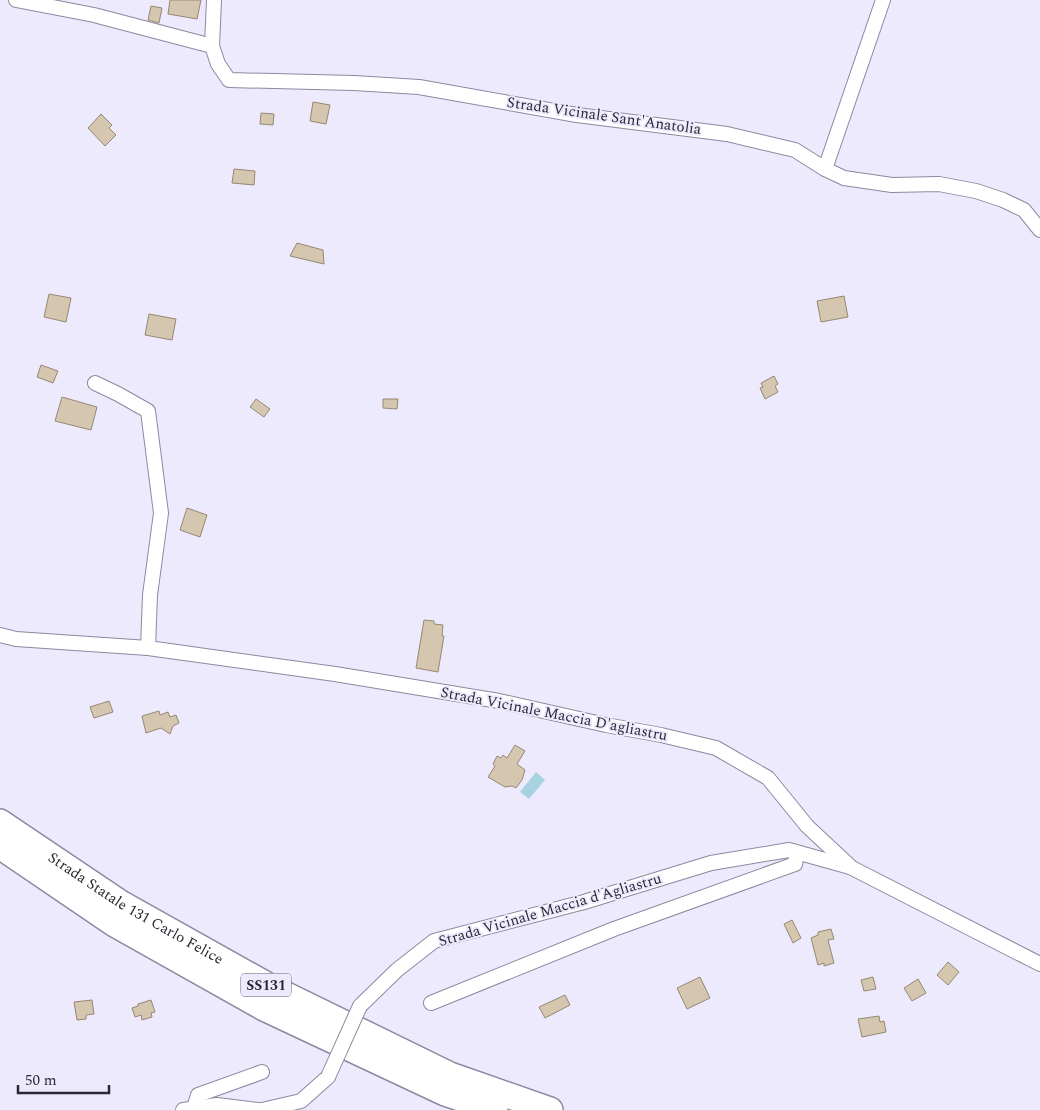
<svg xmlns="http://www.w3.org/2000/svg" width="1040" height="1110" font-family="Spectral,serif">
<rect width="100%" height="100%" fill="#eeeafe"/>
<!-- water -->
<polygon fill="#a8d2e2" points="536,772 545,780 529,799 520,792"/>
<!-- building -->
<g fill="#d4c6af" stroke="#958873">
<polygon points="170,0 201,0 197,19 168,14"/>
<polygon points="151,6 162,8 159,23 148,20"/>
<polygon points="313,102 330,105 326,124 310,121"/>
<polygon points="261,113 274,114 273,125 260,124"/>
<polygon points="101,114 112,125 109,128 116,135 105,146 88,128"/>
<polygon points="234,169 255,171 254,185 232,183"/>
<polygon points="297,243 323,250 324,264 290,256"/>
<polygon points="49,294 71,298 66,322 44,317"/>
<polygon points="844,296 848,317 821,322 817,301"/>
<polygon points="149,314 176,319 172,340 145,335"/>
<polygon points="41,365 58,371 53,383 37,377"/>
<polygon points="774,376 778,384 775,386 778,392 765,399 760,388 763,387 761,383"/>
<polygon points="62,397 97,407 91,430 55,421"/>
<polygon points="256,399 270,409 264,417 250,407"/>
<polygon points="383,399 398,399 397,409 383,408"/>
<polygon points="187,508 207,515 200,537 180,530"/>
<polygon points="424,620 434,621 434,624 443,625 442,636 444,636 438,672 416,668"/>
<polygon points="109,701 113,712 94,718 90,707"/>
<polygon points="159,711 160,715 168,712 170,717 176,715 179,723 173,726 170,734 161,728 146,733 142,716"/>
<polygon points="515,745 525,751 517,764 525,770 522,780 516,788 512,786 505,787 488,777 495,766 493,764 497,756 501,758 503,755 507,758"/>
<polygon points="792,920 801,938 793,943 784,924"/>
<polygon points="831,929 834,939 828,940 834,963 824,966 824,963 818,965 811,938 818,935 818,932"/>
<polygon points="948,962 959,972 948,985 937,975"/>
<polygon points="700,977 710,998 687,1009 677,988"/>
<polygon points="873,977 876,989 864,991 861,980"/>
<polygon points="918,979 926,993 912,1001 904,988"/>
<polygon points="565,995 570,1005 545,1018 539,1007"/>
<polygon points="92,1000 94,1014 86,1015 86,1019 77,1020 74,1002"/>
<polygon points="151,1000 155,1012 151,1013 152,1017 142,1020 141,1015 135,1017 132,1008 138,1006 138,1004"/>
<polygon points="879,1016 880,1022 884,1021 886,1032 862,1037 858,1019"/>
</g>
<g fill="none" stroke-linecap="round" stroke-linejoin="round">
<!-- street casing -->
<g stroke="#8d889f" stroke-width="16">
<g id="street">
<polyline points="16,0 94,15 212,46"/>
<polyline points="214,0 212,46 218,64 229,80 354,83 419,87 577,115 727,134 795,150 825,169 844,178 892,185 939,184 976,191 1003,200 1024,210 1040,230"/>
<polyline points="825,169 883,0"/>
<polyline points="95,383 118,394 148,411 161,513 150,595 148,648"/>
<polyline points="0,635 16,639 148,648 335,674 499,701 606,725 661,735 716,748 768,778 807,826 852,868 1040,964"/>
<polyline points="431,1003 614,929 795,864 797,853"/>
<polyline points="360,1006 397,970 434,941 584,902 711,863 789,850 850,867"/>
<polyline points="194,1108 198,1095 262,1072"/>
<polyline points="183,1110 217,1105 258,1110"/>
<polyline points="262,1110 301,1101 328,1077"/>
</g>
</g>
<!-- highway casing -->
<g stroke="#8d889f" stroke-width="28">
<g id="highway">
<path id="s1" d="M0 822 122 904 272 988 450 1075 550 1110"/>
<polyline points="0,846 113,923 264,1008 445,1093 495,1110"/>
</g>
</g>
<!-- street -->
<use href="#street" stroke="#fff" stroke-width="14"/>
<!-- highway -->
<use href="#highway" stroke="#fff" stroke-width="25"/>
<!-- street-bridge casing -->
<g stroke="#8d889f" stroke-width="16" stroke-linecap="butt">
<polyline id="street-bridge" points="328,1077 360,1006"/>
</g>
<!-- street-bridge -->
<use href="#street-bridge" stroke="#fff" stroke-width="14"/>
</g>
<g text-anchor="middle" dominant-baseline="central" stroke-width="4" stroke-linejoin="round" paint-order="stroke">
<!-- shield labels -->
<rect fill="#eeeafe" stroke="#65626e" stroke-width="1" x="241" y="973.5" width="50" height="23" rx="4"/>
<g font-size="14" font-weight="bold" fill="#2a2831">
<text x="266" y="985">SS131</text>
</g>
<!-- street labels -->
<g font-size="15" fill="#2a2831" stroke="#eeeafe">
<text transform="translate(604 116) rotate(8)">Strada Vicinale Sant'Anatolia</text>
<text transform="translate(554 714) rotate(11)">Strada Vicinale Maccia D'agliastru</text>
<text stroke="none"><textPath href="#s1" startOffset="161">Strada Statale 131 Carlo Felice</textPath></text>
<text transform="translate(550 910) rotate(-16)">Strada Vicinale Maccia d'Agliastru</text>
</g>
</g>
<!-- scale -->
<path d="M18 1085v8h91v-8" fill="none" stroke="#2a2831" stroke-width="2.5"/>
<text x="25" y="1085" font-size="15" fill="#2a2831" stroke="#eeeafe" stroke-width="4" paint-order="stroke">50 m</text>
</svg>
